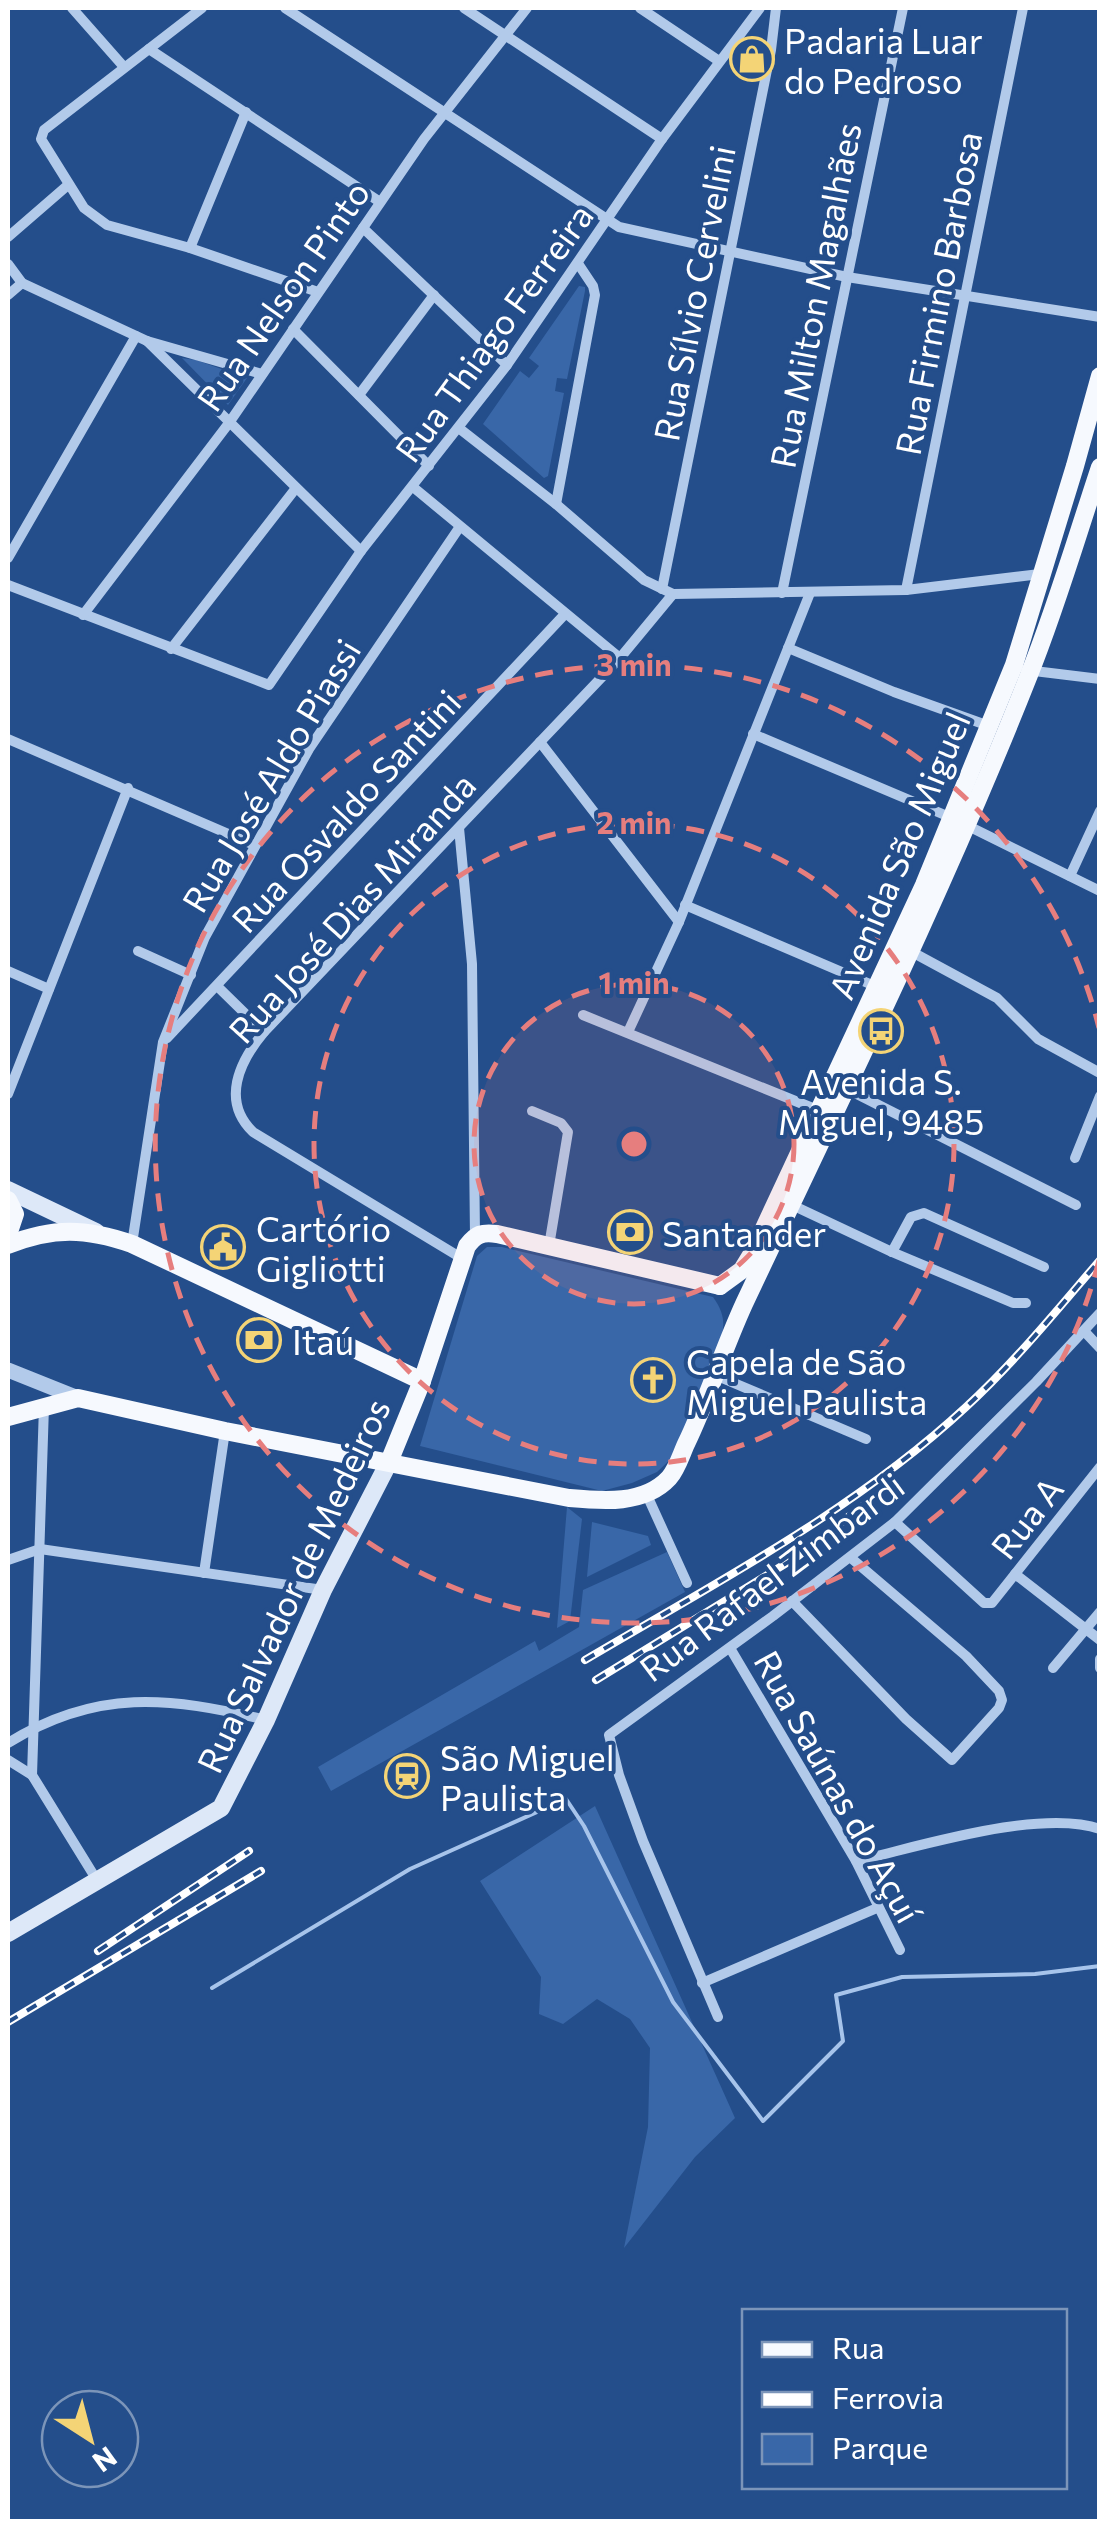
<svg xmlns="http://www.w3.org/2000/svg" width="1107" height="2529" font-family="Commissioner,sans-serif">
<rect width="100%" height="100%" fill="#244e8b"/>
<!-- green -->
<g fill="#3967a8">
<polygon points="579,286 585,287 585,291 567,379 557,378 555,391 564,393 548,476 544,478 483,424 520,371 529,378 539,366 529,358"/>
<polygon points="182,358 196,360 247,378 228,405"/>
<path d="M487 1247H502L713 1297C723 1311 725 1321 722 1337L674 1456 657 1472 632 1483 602 1491 420 1446 477 1256Z"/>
<polygon points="567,1507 582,1519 570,1621 557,1628"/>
<polygon points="592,1522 648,1536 651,1545 587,1577"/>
<polygon points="667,1552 685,1592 331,1791 318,1767 535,1641 539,1651 579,1627 583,1590"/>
<polygon points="595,1806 735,2118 695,2157 624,2248 648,2127 650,2048 630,2019 597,1999 563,2024 539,2014 541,1977 480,1881"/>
</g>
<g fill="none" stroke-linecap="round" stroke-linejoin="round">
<!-- stream -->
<polyline stroke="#a7c4eb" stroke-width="4" points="212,1988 410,1869 566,1799 584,1826 673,2002 763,2121 843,2041 836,1995 902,1977 1035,1974 1100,1966"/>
<!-- minor -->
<g stroke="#b2caea" stroke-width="10">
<polyline points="72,8 124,67"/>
<polyline points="202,8 44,130 41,139 84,208 107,225 190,248 318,292"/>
<polyline points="285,8 619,227 847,277 1100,317"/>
<polyline points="464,8 662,139"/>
<polyline points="640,8 719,61"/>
<polyline points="149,49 380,202"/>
<polyline points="363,228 507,365"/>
<polyline points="8,237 68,185"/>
<polyline points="190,248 246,112"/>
<polyline points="8,264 22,283 147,341 262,374"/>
<polyline points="8,295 22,283"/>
<polyline points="293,329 429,466"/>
<polyline points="147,341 361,551"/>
<polyline points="359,395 434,295"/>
<polyline points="460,429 556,504 644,580 673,594 906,590 1040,574"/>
<polyline points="413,487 620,658"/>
<polyline points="556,504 595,295 593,286 579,265"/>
<polyline points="8,558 136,336"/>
<polyline points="8,585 269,685 361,551 507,365 662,139 760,8"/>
<polyline points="662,589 771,50 776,8"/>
<polyline points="906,590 1023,8"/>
<polyline points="782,593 903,8"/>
<polyline points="83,615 229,423 424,139 527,8"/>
<polyline points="788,648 894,692 989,726"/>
<polyline points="171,649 296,488"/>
<polyline points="1026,670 1100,679"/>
<polyline points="753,734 952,818 1100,891"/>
<polyline points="8,739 254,845"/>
<polyline points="540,742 679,922"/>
<polyline points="459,828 472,964 475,1236"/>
<polyline points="1070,876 1100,811"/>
<polyline points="685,905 877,987"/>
<polyline points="138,951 191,975"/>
<polyline points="912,952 997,998 1038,1039 1100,1073"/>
<polyline points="8,971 49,989"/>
<polyline points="218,987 264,1032"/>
<polyline points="583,1015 820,1111"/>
<polyline points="628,1032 679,922 810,593"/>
<polyline points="167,1038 565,614"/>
<polyline points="847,1089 1076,1205"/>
<polyline points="8,1094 128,788"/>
<polyline points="532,1111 561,1123 568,1132 549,1246"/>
<polyline points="1075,1158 1100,1096"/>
<polyline points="792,1205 892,1252 1013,1303 1026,1303"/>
<polyline points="132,1244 163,1042 205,937 309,749 459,528"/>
<polyline points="892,1252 911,1217 924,1213 1044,1267"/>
<path d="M463 1259 253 1132C221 1101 239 1062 264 1032L620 658 673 594"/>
<polyline points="1084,1331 1100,1348"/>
<polyline points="715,1375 866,1439"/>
<polyline points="646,1493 687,1583"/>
<polyline points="895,1522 984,1603 992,1603 1100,1467"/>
<polyline points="8,1560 40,1549 323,1590"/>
<polyline points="204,1573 225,1431"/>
<polyline points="1015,1574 1100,1640"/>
<polyline points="792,1601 906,1719 952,1760 999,1708 1002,1700 999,1691 966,1656 851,1558"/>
<polyline points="730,1648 856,1861 900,1950"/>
<polyline points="1100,1659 1100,1668"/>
<polyline points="1053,1668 1100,1612"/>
<path d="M8 1743C97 1688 169 1697 266 1720"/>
<polyline points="8,1760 32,1775 98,1882"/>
<polyline points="32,1775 44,1406"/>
<path d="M856 1861C918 1847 1040 1808 1100 1829"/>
<polyline points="702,1983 877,1908"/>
<polyline points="718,2017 643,1841 619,1775 609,1735 773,1616 895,1522 1036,1382 1100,1313"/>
</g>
<!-- tertiary -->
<polyline stroke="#b2caea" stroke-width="15" points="8,1370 78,1398"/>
<!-- secondary -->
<g stroke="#dde8f8" stroke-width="18">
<polyline points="8,1190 96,1232"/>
<polyline points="8,1933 221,1808 266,1720 323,1590 389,1462"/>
</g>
<!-- primary -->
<g stroke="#f6f9fe" stroke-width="18">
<polyline points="8,1200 15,1214 8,1235"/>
<path d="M8 1245C53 1227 86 1228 132 1244L422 1381"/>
<polyline points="720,1286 742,1270 753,1252 924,885 1014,665 1075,466 1100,376"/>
<path d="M8 1417 78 1398 225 1431 569 1498C602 1501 644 1505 669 1478 677 1469 681 1455 686 1444 708 1398 723 1350 744 1304 842 1096 944 890 1029 675 1056 608 1077 536 1100 467"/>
<path d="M389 1462 422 1381 467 1246C476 1234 482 1232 497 1234L720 1286"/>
</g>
<!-- rail casing -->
<g stroke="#fff" stroke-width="8">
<g id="rail">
<path d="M585 1660C715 1583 854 1511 966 1407 1015 1362 1057 1310 1100 1260"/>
<polyline points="596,1680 798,1556 861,1507"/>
<polyline points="98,1951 249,1851"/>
<polyline points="8,2022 261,1871"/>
</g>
</g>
<!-- rail -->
<use href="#rail" stroke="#244e8b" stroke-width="4" stroke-dasharray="11" stroke-linecap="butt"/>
</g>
<!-- distance rings -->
<circle cx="634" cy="1144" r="160" fill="#e67e7e" fill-opacity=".12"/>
<g fill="none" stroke="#e67e7e" stroke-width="5" stroke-dasharray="18 12">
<circle cx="634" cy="1144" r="160"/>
<circle cx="634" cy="1144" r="320"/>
<path d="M1099 1260A479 479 0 1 1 1099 1028"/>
</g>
<!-- icons -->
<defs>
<g id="shop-ring" transform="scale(2.25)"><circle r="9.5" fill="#244e8b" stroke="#f4d476" stroke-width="1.5"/><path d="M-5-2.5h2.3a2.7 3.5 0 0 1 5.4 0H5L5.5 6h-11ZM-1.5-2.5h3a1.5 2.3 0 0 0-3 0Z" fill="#f4d476"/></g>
<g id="bus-ring" transform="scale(2.25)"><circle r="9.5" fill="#244e8b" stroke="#f4d476" stroke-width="1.5"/><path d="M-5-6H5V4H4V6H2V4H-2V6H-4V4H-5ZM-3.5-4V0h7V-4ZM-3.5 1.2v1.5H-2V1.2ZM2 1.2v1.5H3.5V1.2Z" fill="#f4d476"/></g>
<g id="bank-ring" transform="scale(2.25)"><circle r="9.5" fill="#244e8b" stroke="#f4d476" stroke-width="1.5"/><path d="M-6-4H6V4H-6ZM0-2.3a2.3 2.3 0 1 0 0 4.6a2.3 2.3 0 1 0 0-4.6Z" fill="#f4d476"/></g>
<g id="civic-ring" transform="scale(2.25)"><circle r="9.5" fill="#244e8b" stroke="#f4d476" stroke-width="1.5"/><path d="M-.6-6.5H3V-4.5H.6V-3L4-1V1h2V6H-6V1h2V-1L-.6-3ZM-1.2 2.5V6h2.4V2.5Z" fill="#f4d476"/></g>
<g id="church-ring" transform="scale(2.25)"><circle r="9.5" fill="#244e8b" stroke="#f4d476" stroke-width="1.5"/><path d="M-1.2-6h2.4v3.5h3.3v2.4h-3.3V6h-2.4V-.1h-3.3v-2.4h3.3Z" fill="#f4d476"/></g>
<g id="station-ring" transform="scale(2.25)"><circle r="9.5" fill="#244e8b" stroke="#f4d476" stroke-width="1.5"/><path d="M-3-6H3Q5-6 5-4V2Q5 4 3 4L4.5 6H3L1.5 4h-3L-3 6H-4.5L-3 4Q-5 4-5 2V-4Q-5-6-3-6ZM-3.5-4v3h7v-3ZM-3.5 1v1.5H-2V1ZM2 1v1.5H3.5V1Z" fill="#f4d476"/></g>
</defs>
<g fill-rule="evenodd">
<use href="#shop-ring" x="752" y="59"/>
<use href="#bus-ring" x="881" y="1031"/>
<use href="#bank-ring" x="630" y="1232"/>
<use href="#civic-ring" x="223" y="1247"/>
<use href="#bank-ring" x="259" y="1340"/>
<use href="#church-ring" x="653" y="1380"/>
<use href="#station-ring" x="407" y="1776"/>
</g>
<g text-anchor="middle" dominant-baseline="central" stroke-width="8" stroke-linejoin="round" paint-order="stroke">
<!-- poi labels -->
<g font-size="35" fill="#fff" stroke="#244e8b" text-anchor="start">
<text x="784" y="39">Padaria Luar<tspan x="784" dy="40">do Pedroso</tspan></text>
<text x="881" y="1080" text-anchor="middle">Avenida S.<tspan x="881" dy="40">Miguel, 9485</tspan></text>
<text x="256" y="1227">Cartório<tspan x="256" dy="40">Gigliotti</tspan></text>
<text x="662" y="1232">Santander</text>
<text x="292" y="1340">Itaú</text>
<text x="686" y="1360">Capela de São<tspan x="686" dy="40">Miguel Paulista</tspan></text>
<text x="440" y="1756">São Miguel<tspan x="440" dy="40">Paulista</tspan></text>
</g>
<!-- street labels -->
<g font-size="35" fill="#fff" stroke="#244e8b">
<text transform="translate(693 293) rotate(-79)">Rua Sílvio Cervelini</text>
<text transform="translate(937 293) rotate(-79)">Rua Firmino Barbosa</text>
<text transform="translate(282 295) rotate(-55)">Rua Nelson Pinto</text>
<text transform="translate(814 295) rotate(-79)">Rua Milton Magalhães</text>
<text transform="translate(493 332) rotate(-54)">Rua Thiago Ferreira</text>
<text transform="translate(270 775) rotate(-59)">Rua José Aldo Piassi</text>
<text transform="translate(345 810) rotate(-47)">Rua Osvaldo Santini</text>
<text transform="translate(898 855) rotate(-67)">Avenida São Miguel</text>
<text transform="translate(351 907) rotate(-48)">Rua José Dias Miranda</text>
<text transform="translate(1026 1517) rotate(-52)">Rua A</text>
<text transform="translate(771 1576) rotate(-37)">Rua Rafael Zimbardi</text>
<text transform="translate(292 1585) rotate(-65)">Rua Salvador de Medeiros</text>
<text transform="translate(839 1786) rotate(61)">Rua Saúnas do Açuí</text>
</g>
</g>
<circle cx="634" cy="1144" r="15" fill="#e67e7e" stroke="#244e8b" stroke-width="5"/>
<g font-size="30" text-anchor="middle" font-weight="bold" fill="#e67e7e" stroke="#244e8b" stroke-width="8" stroke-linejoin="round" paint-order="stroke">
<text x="634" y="676">3 min</text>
<text x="634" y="834">2 min</text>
<text x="634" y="994">1 min</text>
</g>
<!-- border -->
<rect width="1107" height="2529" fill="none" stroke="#ffffff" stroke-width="20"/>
<!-- legend -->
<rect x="742" y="2309" width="325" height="180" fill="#244e8b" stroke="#7c95b9" stroke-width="2.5"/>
<rect x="762" y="2342" width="50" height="15" fill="#f6f9fe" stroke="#7c95b9" stroke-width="2.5"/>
<text x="832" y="2359" font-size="30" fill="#ffffff">Rua</text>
<rect x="762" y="2392" width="50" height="15" fill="#ffffff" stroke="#7c95b9" stroke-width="2.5"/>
<text x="832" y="2409" font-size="30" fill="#ffffff">Ferrovia</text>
<rect x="762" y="2434" width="50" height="30" fill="#3967a8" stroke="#7c95b9" stroke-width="2.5"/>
<text x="832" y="2459" font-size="30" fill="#ffffff">Parque</text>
<!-- north arrow -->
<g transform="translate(90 2439) rotate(144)"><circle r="48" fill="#244e8b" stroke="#7c95b9" stroke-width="2.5"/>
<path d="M0-8L18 38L0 25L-18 38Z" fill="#f4d476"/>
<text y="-15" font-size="28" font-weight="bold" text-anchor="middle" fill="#ffffff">N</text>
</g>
</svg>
